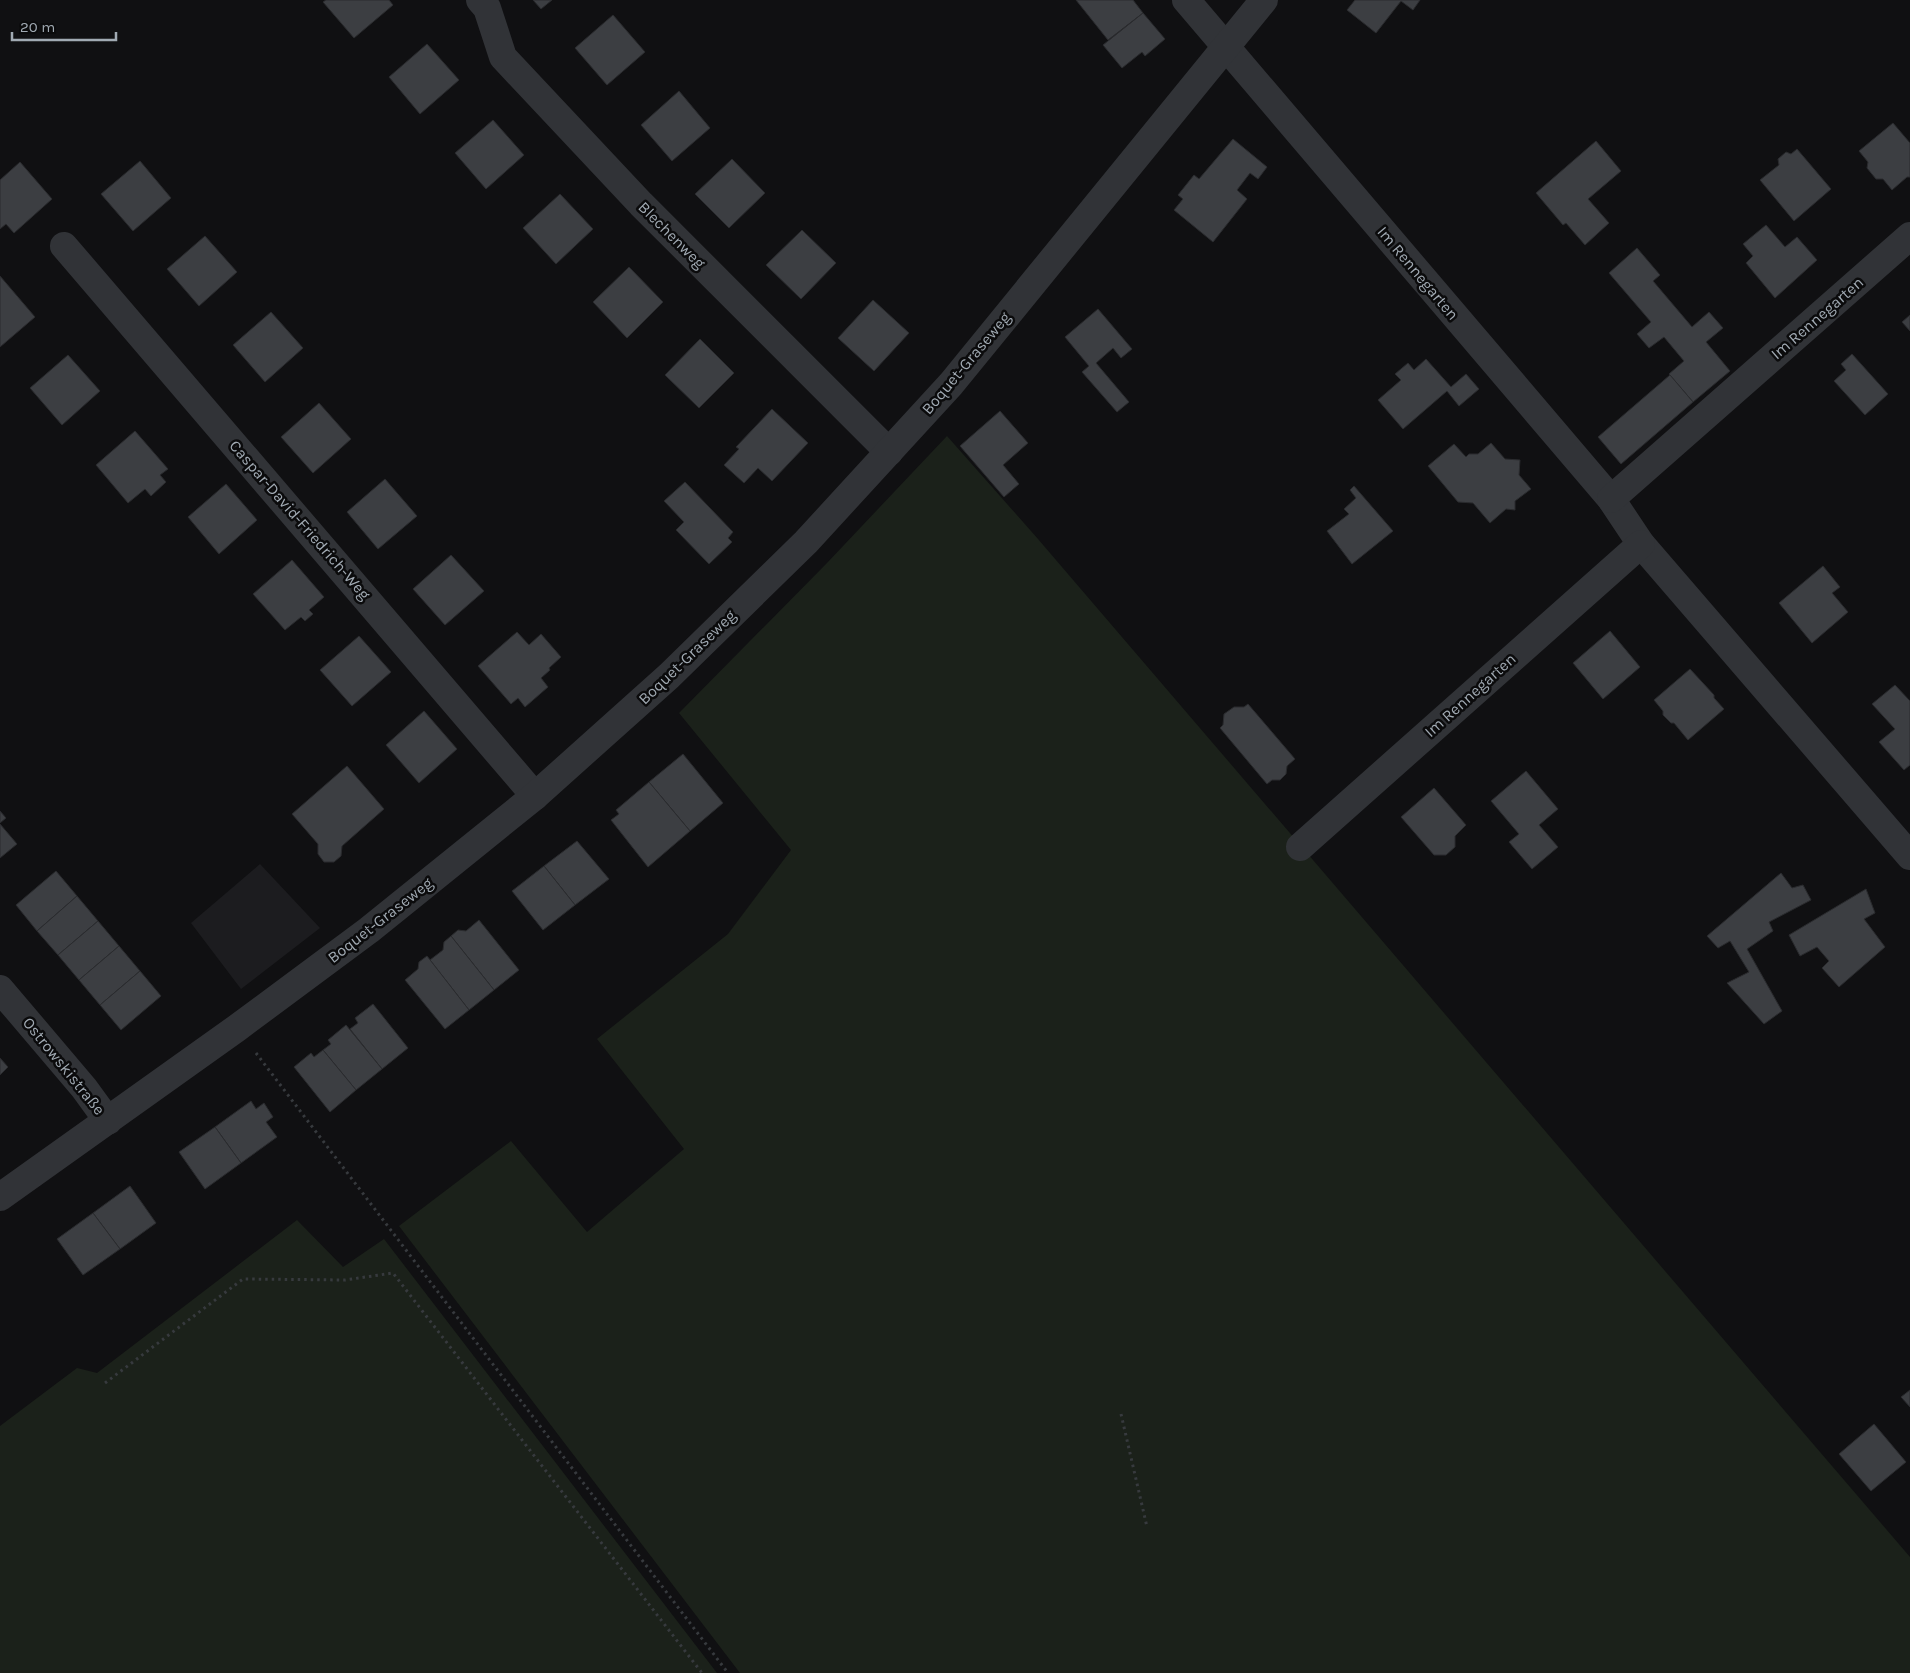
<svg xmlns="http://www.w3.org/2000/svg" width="1910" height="1673" font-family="Karla,sans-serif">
<rect width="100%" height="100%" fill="#101012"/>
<!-- built -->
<polygon fill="#1c1c1f" points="260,864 320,928 241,989 191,923"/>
<!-- green -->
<g fill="#1b211a">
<polygon points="947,436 1038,539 1910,1557 1910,1673 740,1673 399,1226 511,1141 587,1232 684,1149 597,1039 728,934 791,850 679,713 827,563"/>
<polygon points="297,1220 343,1267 384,1239 717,1673 0,1673 0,1426 77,1368 97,1373"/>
</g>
<!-- building -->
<g fill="#3c3e42" stroke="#2a2b2e">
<polygon points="326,0 389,0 393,5 354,38 323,2"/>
<polygon points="533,0 552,0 541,9"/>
<polygon points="1076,0 1133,0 1143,13 1108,40"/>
<polygon points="1355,0 1420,0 1413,10 1401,1 1376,33 1347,10"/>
<polygon points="1143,13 1165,39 1145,56 1142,52 1122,68 1103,45"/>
<polygon points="613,15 645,52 607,85 575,48"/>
<polygon points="427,44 459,80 420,114 389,77"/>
<polygon points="679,91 710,128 672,161 641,125"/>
<polygon points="493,120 524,155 486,189 455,153"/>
<polygon points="1893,123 1910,143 1910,177 1907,177 1892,190 1883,179 1876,179 1867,168 1868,162 1859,151"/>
<polygon points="1233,139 1267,167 1258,179 1250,173 1237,190 1247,199 1213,242 1174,210 1183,199 1178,195 1194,175 1199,179"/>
<polygon points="1596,141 1621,171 1588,199 1609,223 1585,245 1566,223 1563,225 1536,193"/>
<polygon points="1797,149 1831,189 1794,221 1760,180 1779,165 1778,159 1786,152 1791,154"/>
<polygon points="732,159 765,193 729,228 695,194"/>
<polygon points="140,161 171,198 133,231 101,194"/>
<polygon points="20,162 52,199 14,233 6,224 0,229 0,180"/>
<polygon points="560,194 593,229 556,264 523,228"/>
<polygon points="1766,225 1785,247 1797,237 1817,260 1775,298 1746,263 1753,256 1743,244"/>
<polygon points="802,230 836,263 801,299 766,265"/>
<polygon points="205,236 237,272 199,306 167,269"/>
<polygon points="1637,248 1660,275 1653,281 1692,327 1709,312 1723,328 1706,342 1730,371 1693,402 1669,374 1684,361 1664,337 1649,348 1637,334 1651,322 1609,273"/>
<polygon points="629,267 663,302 627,338 593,302"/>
<polygon points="0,276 35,317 0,347"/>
<polygon points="873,300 909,333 874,371 838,338"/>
<polygon points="1098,309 1132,349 1121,358 1113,348 1096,363 1129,402 1117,412 1082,372 1089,366 1065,337"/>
<polygon points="271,312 303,348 265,382 233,345"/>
<polygon points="1910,315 1910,331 1902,322"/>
<polygon points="700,339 734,373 699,408 665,375"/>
<polygon points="1852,354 1888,394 1865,415 1834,381 1846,370 1841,364"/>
<polygon points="68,355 100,391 62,425 30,388"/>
<polygon points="1426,359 1451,387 1466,374 1479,389 1459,406 1447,391 1403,429 1378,400 1401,380 1395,374 1408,363 1414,370"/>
<polygon points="1670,375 1693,402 1621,464 1598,437"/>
<polygon points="319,403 351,439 313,473 281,437"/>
<polygon points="772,409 808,443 772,481 758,468 744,483 724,465 739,449 736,447"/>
<polygon points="1000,411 1028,443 1003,465 1019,484 1004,497 960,446"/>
<polygon points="135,431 168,469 160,475 166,482 151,496 145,489 128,503 96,465"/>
<polygon points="1491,443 1505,459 1520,460 1519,475 1531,489 1515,501 1515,510 1506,509 1490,523 1473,503 1458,502 1428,466 1454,444 1466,457 1469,454 1478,454"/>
<polygon points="385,479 417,516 378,549 347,512"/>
<polygon points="685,482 733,532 728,538 732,542 709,564 676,530 684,522 664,501"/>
<polygon points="226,484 257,520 219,554 188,517"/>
<polygon points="1354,486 1393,531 1352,564 1327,531 1349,514 1344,509 1356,498 1350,490"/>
<polygon points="451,555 484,591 445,625 413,589"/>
<polygon points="292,560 324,597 309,610 313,614 305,621 301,617 285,630 253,594"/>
<polygon points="1823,566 1840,587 1832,593 1848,612 1812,643 1779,603"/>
<polygon points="1610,631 1640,667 1603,699 1573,663"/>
<polygon points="517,632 529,645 541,634 561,657 549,668 550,670 541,678 548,687 525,707 518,698 511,704 478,666"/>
<polygon points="359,636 391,672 352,706 320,670"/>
<polygon points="1690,669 1714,695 1714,698 1724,709 1688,740 1674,723 1671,723 1663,715 1663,711 1654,700"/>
<polygon points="1895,685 1910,701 1910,765 1904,770 1879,742 1895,729 1872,704"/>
<polygon points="1248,704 1295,759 1287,766 1286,774 1280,780 1272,780 1267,784 1220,728 1223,725 1224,714 1234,707 1244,707"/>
<polygon points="424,711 457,749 419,783 386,745"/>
<polygon points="683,754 723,803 690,831 649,782"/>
<polygon points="347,766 384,809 342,846 341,856 334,862 324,862 318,854 318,844 292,814"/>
<polygon points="1526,771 1558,809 1539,825 1558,847 1532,869 1509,842 1519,834 1491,801"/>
<polygon points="649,782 690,831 648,867 611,820 619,814 616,810"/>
<polygon points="1434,788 1466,825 1455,836 1455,847 1446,855 1434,855 1401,817"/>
<polygon points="0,811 6,818 0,823"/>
<polygon points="0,824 17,844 0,858"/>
<polygon points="577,841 609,879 575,905 544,866"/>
<polygon points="544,866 575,905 543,930 512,891"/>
<polygon points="56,871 77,896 37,931 16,905"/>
<polygon points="1781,873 1792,888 1803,885 1811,900 1769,922 1773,931 1747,949 1782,1011 1764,1024 1727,983 1749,972 1730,941 1718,948 1707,936"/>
<polygon points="1866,889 1875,913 1864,919 1885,947 1839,987 1822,968 1829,961 1817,947 1800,956 1789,935"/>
<polygon points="77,896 98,921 58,955 37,931"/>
<polygon points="479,920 519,970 494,990 451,936 458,930 466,931"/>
<polygon points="98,921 119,946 79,980 58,955"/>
<polygon points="451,936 494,990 469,1010 430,960 443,950 444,942"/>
<polygon points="119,946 140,971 100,1005 79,980"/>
<polygon points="427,956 469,1010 445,1029 405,980 418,969 419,962"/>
<polygon points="140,971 161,996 121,1030 100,1005"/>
<polygon points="373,1004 408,1048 382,1069 350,1029 358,1023 355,1018"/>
<polygon points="346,1025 382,1069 356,1090 323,1050 331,1044 328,1040"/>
<polygon points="323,1050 356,1090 330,1112 294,1067 311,1053 314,1057"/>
<polygon points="0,1058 8,1067 0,1075"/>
<polygon points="251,1101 256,1109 264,1103 273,1117 266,1122 277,1137 241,1163 215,1127"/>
<polygon points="215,1127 241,1163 205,1189 179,1152"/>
<polygon points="130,1186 156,1223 120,1249 93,1213"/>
<polygon points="93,1213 120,1249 83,1275 57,1239"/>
<polygon points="1910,1390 1910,1407 1901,1397"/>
<polygon points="1874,1424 1906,1462 1871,1491 1839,1454"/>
</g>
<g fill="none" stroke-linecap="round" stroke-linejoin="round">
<!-- path -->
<g stroke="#373a3e" stroke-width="3" stroke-dasharray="2.5 4" stroke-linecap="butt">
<polyline points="256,1053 728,1673"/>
<polyline points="105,1383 243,1279 345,1280 393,1273 702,1673"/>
<polyline points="1121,1414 1147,1527"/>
</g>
<!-- minor -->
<g stroke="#313337" stroke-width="28">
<polyline points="480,0 487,8 503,57 641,204 889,452"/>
<polyline points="1186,0 1611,499 1641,544 1910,856"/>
<polyline points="64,246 535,796"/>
<polyline points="1611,499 1910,236"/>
<polyline points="1300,847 1641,544"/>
<polyline points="0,989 84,1088 108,1121"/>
<polyline points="0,1197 237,1028 369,930 535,796 669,676 806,542 951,384 1264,0"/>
</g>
</g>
<g text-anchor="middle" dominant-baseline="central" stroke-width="5" stroke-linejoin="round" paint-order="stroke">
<!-- street labels -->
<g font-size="16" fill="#a1aab3" stroke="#0b0b0c">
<text transform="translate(672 235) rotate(45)">Blechenweg</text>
<text transform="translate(1418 273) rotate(50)">Im Rennegarten</text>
<text transform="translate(1817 318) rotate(-41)">Im Rennegarten</text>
<text transform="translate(966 363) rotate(-50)">Boquet-Graseweg</text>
<text transform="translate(300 520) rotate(49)">Caspar-David-Friedrich-Weg</text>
<text transform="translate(687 657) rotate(-44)">Boquet-Graseweg</text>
<text transform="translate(1470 695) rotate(-42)">Im Rennegarten</text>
<text transform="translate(380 920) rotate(-38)">Boquet-Graseweg</text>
<text transform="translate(64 1066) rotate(51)">Ostrowskistraße</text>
</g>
</g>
<!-- scale -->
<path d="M12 32v8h104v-8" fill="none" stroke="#a1aab3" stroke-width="2.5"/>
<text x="20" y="32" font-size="15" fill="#a1aab3" stroke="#0b0b0c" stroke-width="4" paint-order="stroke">20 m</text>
</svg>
